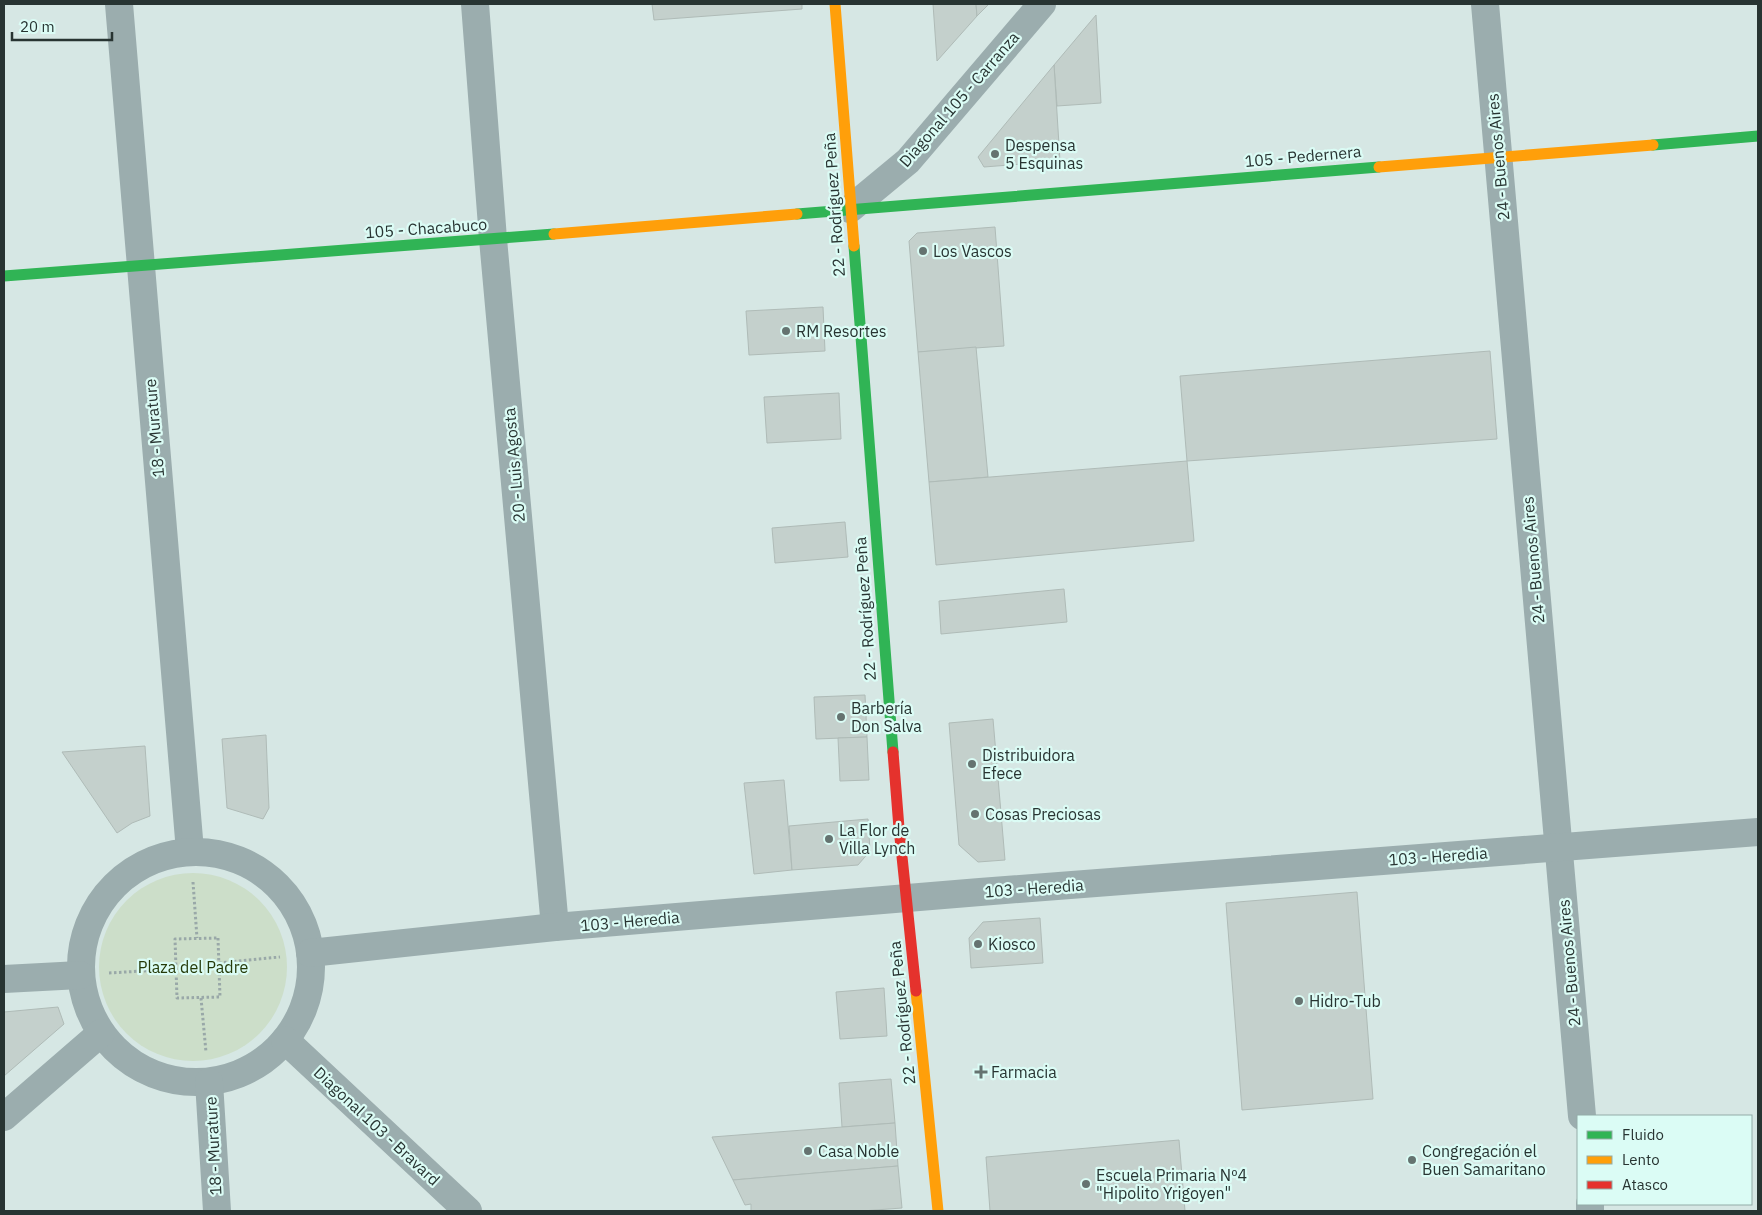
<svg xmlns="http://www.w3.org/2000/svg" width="1762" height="1215" font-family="'IBM Plex Sans',sans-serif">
<rect width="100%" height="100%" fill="#d6e7e4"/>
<!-- green -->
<circle fill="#ccdec9" cx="193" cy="967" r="94"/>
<!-- building -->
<g fill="#c4d0cc" stroke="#afbbb7">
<polygon points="652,4 802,4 802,9 654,20"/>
<polygon points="933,4 976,4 977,16 937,61"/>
<polygon points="976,4 989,4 977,16"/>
<polygon points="1096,15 1101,103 1057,106 1054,65"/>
<polygon points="1054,65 1060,161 984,167 978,157"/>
<polygon points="995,227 1004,346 918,352 909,241 917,233"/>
<polygon points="823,307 825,351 749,355 746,311"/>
<polygon points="976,347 988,477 929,482 918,352"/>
<polygon points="1490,351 1497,439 1187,461 1180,376"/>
<polygon points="839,393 841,439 767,443 764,397"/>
<polygon points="1187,461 1194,541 936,565 929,482"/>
<polygon points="845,522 848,557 775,563 772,528"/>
<polygon points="1064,589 1067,622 941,634 939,601"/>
<polygon points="865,695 867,737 816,739 814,697"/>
<polygon points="993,719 1005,860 978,862 959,845 949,723"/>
<polygon points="266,735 269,808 263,819 227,808 222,739"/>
<polygon points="867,737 869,780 840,781 838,738"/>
<polygon points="145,746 150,816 132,823 117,833 62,752"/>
<polygon points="784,780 792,870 754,874 744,783"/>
<polygon points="868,819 870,851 858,865 792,870 789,826"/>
<polygon points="1357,892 1373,1099 1242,1110 1226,903"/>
<polygon points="1040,918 1043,963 971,968 969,938 983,922"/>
<polygon points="884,988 887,1036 840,1039 836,992"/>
<polygon points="58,1007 64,1024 4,1076 4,1012"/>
<polygon points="891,1079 895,1123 842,1127 839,1083"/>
<polygon points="895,1123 898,1166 733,1180 712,1137"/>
<polygon points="1179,1140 1185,1211 990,1211 986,1157"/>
<polygon points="898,1166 902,1208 862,1211 751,1211 751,1204 745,1205 733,1180"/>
</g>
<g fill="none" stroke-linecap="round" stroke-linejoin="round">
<!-- path -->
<g stroke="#99a8a8" stroke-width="3" stroke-dasharray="2.5 2.5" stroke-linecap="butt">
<polyline points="193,882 197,938"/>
<polygon points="218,938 220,997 177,998 175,939"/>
<polyline points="219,963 280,957"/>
<polyline points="109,973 176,969"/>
<polyline points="201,998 206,1052"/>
</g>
<!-- street -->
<g stroke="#9badae" stroke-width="28">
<polyline points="119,4 190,851"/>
<polyline points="475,4 493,239 555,927"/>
<polyline points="1485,4 1582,1116"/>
<polyline points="850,209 908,161 1042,4"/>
<circle cx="196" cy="967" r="115"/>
<polyline points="310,953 555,927 980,892 1758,832"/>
<polyline points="4,979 80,975"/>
<polyline points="285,1040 468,1211"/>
<polyline points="209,1082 217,1211"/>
<polyline points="4,1117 101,1033"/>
<polyline points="1590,1204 1590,1211"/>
</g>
<!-- fast -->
<g stroke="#30b455" stroke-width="11">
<polyline points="1653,145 1758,136"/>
<polyline points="797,214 1379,167"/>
<polyline points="854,246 893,752"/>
<polyline points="4,276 554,234"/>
</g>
<!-- slow -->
<g stroke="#ff9f0a" stroke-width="11">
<polyline points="835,4 854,246"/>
<polyline points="1379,167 1653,145"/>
<polyline points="554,234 797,214"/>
<polyline points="916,991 938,1211"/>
</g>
<!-- jam -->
<polyline stroke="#e5322d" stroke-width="11" points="893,752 899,828 916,991"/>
</g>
<!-- markers -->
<g fill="#657370" stroke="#dbfcf5" stroke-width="2">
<circle cx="995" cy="154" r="5"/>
<circle cx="923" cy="251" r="5"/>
<circle cx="786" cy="331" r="5"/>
<circle cx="841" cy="717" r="5"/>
<circle cx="972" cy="764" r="5"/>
<circle cx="975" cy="814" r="5"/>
<circle cx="829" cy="839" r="5"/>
<circle cx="978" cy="944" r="5"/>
<circle cx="1299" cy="1001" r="5"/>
<path d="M978.5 1064.5h5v5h5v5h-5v5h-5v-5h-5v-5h5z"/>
<circle cx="808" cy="1151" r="5"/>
<circle cx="1412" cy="1160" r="5"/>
<circle cx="1086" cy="1184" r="5"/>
</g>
<g text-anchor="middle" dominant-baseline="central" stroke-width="4.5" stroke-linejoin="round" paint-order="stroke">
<!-- street labels -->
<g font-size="16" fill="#283432" stroke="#dbfcf5">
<text transform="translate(959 99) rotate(-49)">Diagonal 105 - Carranza</text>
<text transform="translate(1303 156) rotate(-5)">105 - Pedernera</text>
<text transform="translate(1498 157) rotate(-95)">24 - Buenos Aires</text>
<text transform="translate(834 205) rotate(-94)">22 - Rodríguez Peña</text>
<text transform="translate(426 228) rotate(-4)">105 - Chacabuco</text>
<text transform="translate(154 428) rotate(-95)">18 - Murature</text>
<text transform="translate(514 465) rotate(-95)">20 - Luis Agosta</text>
<text transform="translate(1533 560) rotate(-95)">24 - Buenos Aires</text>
<text transform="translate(865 609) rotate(-94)">22 - Rodríguez Peña</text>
<text transform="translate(1438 856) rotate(-4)">103 - Heredia</text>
<text transform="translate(1034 888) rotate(-4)">103 - Heredia</text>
<text transform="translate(630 921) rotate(-5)">103 - Heredia</text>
<text transform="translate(1569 963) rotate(-95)">24 - Buenos Aires</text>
<text transform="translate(902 1013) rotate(-96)">22 - Rodríguez Peña</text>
<text transform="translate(377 1126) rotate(43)">Diagonal 103 - Bravard</text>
<text transform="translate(213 1146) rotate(-93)">18 - Murature</text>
</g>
<!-- poi labels -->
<g font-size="16" fill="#283432" stroke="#dbfcf5" text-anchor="start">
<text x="1005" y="145">Despensa<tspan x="1005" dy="18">5 Esquinas</tspan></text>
<text x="933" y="251">Los Vascos</text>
<text x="796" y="331">RM Resortes</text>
<text x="851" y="708">Barbería<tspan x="851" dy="18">Don Salva</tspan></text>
<text x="982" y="755">Distribuidora<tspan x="982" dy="18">Efece</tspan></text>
<text x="985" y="814">Cosas Preciosas</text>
<text x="839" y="830">La Flor de<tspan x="839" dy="18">Villa Lynch</tspan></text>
<text x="988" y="944">Kiosco</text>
<text x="1309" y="1001">Hidro-Tub</text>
<text x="991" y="1072">Farmacia</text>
<text x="818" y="1151">Casa Noble</text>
<text x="1422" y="1151">Congregación el<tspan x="1422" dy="18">Buen Samaritano</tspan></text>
<text x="1096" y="1175">Escuela Primaria Nº4<tspan x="1096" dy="18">"Hipolito Yrigoyen"</tspan></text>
</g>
<!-- park labels -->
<g font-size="16" fill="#253a09" stroke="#dbfcf5">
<text x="193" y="967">Plaza del Padre</text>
</g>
</g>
<!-- border -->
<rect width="1762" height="1215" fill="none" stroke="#283432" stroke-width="10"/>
<!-- legend -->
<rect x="1577" y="1115" width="175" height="90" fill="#dbfcf5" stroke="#93aca7"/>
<rect x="1587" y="1131" width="25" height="8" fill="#30b455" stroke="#93aca7"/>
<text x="1622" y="1140" font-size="15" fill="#283432">Fluido</text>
<rect x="1587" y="1156" width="25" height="8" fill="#ff9f0a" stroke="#93aca7"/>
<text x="1622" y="1165" font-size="15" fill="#283432">Lento</text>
<rect x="1587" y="1181" width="25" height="8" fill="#e5322d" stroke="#93aca7"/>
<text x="1622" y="1190" font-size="15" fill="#283432">Atasco</text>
<!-- scale -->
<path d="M12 32v8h100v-8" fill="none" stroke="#283432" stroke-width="2.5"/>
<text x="20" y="32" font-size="15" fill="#283432" stroke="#dbfcf5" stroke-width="4" paint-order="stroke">20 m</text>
</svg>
